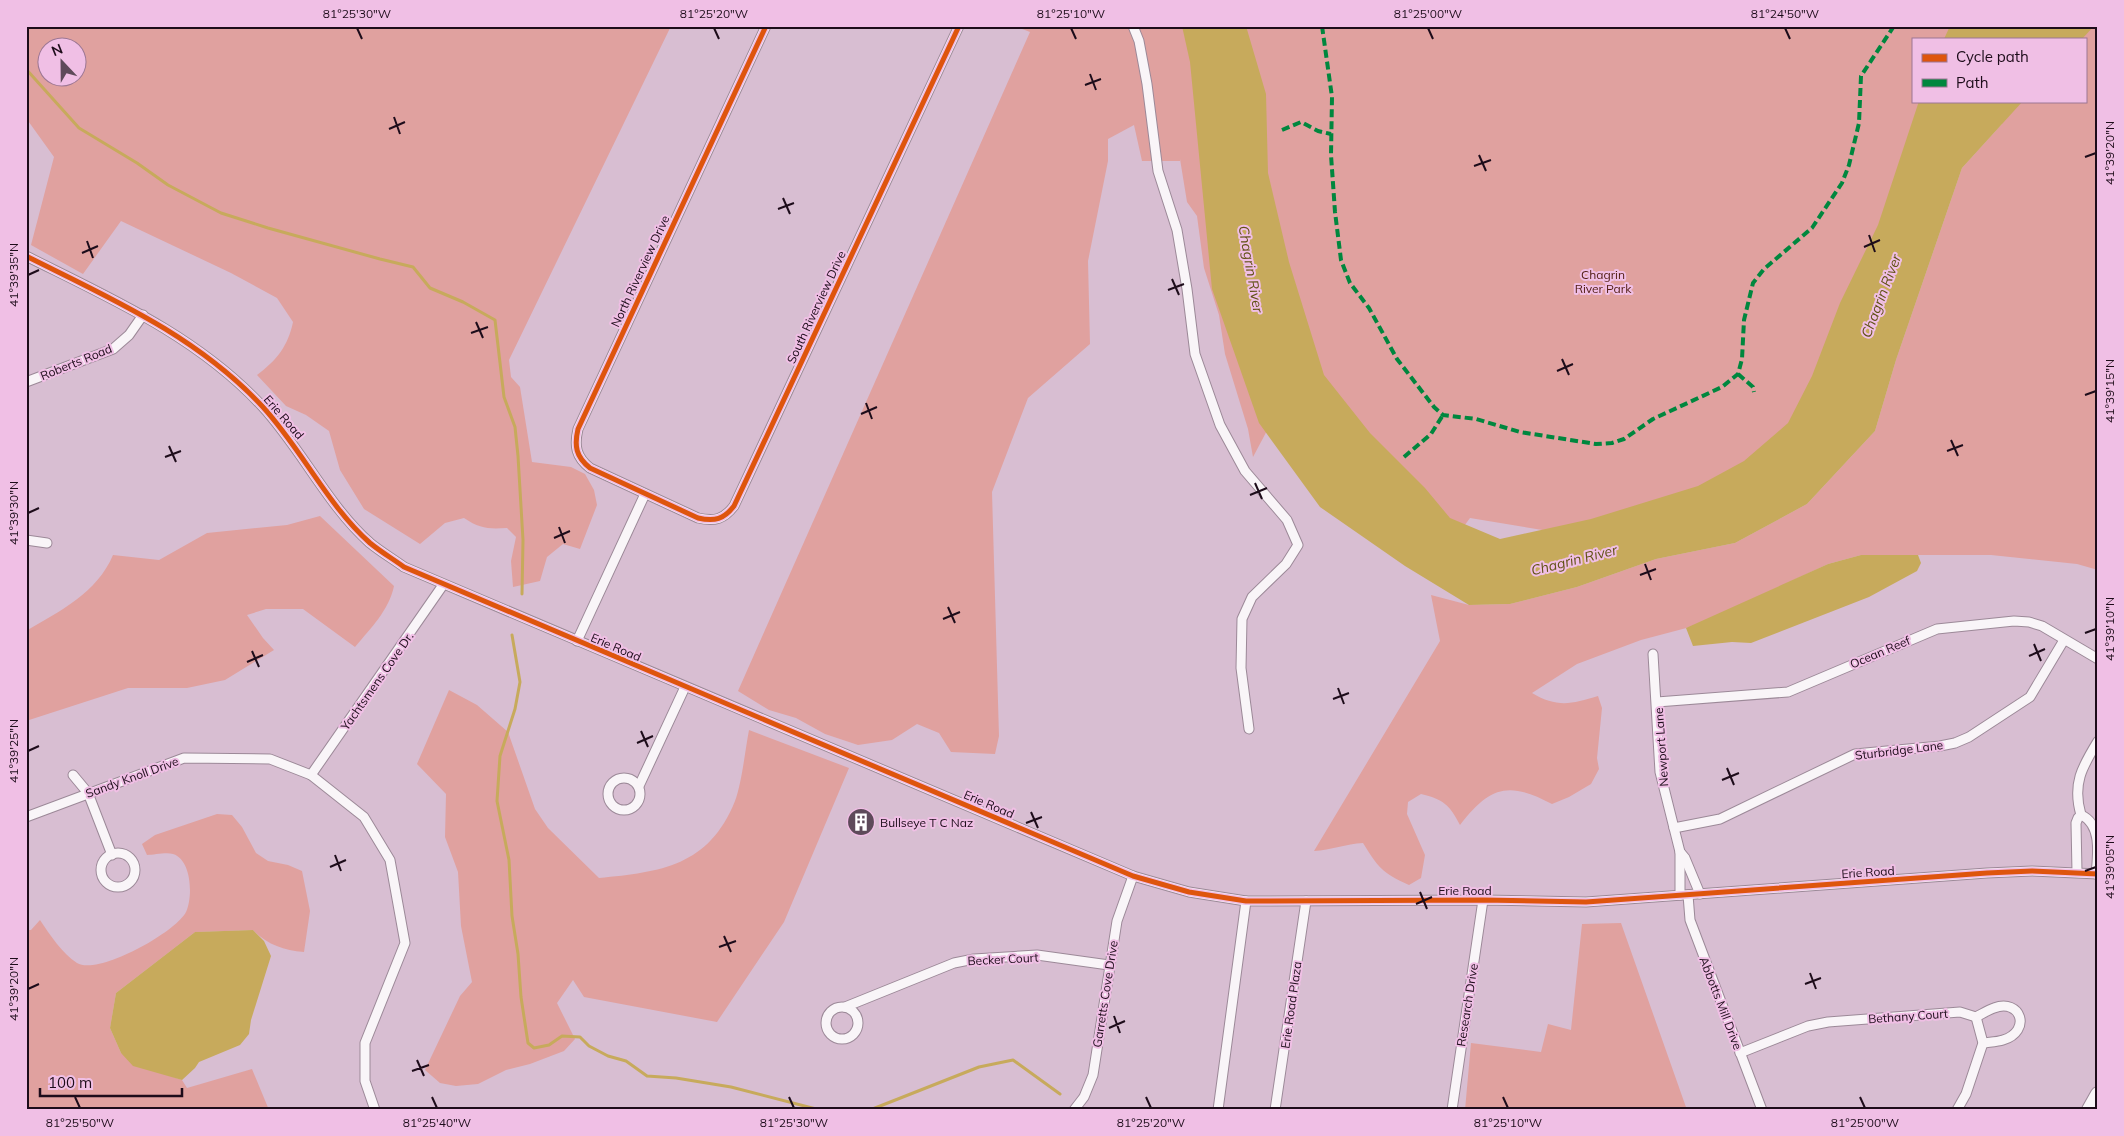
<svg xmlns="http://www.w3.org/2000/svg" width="2124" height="1136" font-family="Mulish,sans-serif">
<rect width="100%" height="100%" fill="#d8bed2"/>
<!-- green -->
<g fill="#e0a19f" fill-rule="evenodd">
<path d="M26 26H671L509 360 511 377 520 387 532 462 571 467 585 474 594 490 597 505 580 549 563 544 547 557 540 581 513 587 511 561 516 537 507 528C489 529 480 529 464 518L445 523 420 544 364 509 340 470 329 431 306 415 286 406 257 375C277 360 288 346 293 322L277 298 231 273 121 221 83 274 31 245 54 157 26 118ZM48 48H78V78H48Z"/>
<path d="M1015 26H2098V570L2077 564 1991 555H1861L1828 564 1694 626 1641 640 1577 664 1532 693C1557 708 1572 704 1598 696L1602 708 1597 758 1599 769 1591 784 1569 797 1552 804C1509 781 1490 786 1460 825 1450 805 1443 799 1421 794L1408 802 1407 814 1425 855 1421 878 1409 885C1382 873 1378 867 1363 843 1346 844 1331 850 1314 851L1440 641 1431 595 1469 605 1510 604 1577 587 1656 559 1735 543 1807 504 1875 431 1896 360 1962 168 2002 124 1961 104 1870 419 1609 541 1470 518 1439 560 1279 408 1253 457 1248 429 1225 354 1219 315 1204 268 1197 216 1187 202 1180 159V161H1142L1134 125 1108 139V161L1088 261 1090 344 1028 398 992 492 999 736 995 754 951 752 939 733 917 724 892 740 858 745 825 734 796 718 769 710 738 691 1030 32ZM1913 39H2085V101H1913Z"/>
<path d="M320 516 394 586C389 610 371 628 355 647L303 609H266L247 615 263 638 274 650 225 680 187 688H128L26 721V631C60 611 97 593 113 555L159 560 207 533 287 525Z"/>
<path d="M449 690 477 705 508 732 535 809 548 828 599 878C661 872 709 866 735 801 742 782 745 751 749 730L849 768 784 922 717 1022 584 997 573 980 557 1003 575 1039 564 1051 530 1064 506 1070 478 1084 456 1086 440 1083 425 1070 460 996 472 982 461 926 458 872 445 837 446 794 417 764Z"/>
<path d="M217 814 232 815 242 827 256 853 268 861 288 865 302 871 310 911 304 952C283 950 268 945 253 930L195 932 116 993 110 1028 121 1053 162 1073 182 1080 187 1088 252 1069 269 1110H26V930H31L40 920C50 935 62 953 77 963 98 976 176 932 186 912 193 897 192 860 173 854 166 852 154 855 147 855L142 844 155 835Z"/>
<polygon points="1621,923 1687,1110 1465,1110 1471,1043 1541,1052 1548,1024 1571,1030 1582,924"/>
</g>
<!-- water -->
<g fill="#c7aa5c">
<polygon points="1182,26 1246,26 1266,94 1268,173 1289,262 1324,375 1370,433 1425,488 1450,518 1500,539 1591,519 1698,486 1744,461 1788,423 1812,376 1840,303 1878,225 1919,101 2023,101 1962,168 1896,360 1875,431 1807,504 1735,543 1656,559 1577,587 1510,604 1469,605 1405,566 1320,507 1259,423 1212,289 1190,62"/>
<polygon points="1950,26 2094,26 2082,39 1944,39"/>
<polygon points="1861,555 1918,555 1921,563 1917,571 1869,597 1751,643 1732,642 1693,646 1686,628 1828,564"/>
<polygon points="253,930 264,941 271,956 251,1020 249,1034 240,1045 199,1062 195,1068 182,1080 133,1066 121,1053 110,1028 116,993 195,932"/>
</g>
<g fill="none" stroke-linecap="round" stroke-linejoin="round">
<!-- stream -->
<g stroke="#c7aa5c" stroke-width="3">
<polyline points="26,69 79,128 137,163 168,185 221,213 268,228 380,259 413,267 430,288 463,302 495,320 504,397 515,427 518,456 523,540 522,594"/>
<polyline points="512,635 520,682 515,709 500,756 497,801 509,860 512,916 518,954 521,997 528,1043 534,1048 549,1045 562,1036 580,1037 589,1046 608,1056 626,1061 647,1076 676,1078 731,1087 820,1110"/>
<polyline points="870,1110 979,1067 1013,1060 1060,1094"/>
</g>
<!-- minor casing -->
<g stroke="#9c8998" stroke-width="11">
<g id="minor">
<path d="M766 26 578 429C574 446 576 457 590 468L698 518C715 522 724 519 734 506L959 26"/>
<polyline points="1133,26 1139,41 1147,84 1158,171 1177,230 1187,289 1195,354 1220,425 1245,471 1287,520 1298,545 1286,564 1252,597 1242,619 1241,668 1249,729"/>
<path d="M26 256C110 298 197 336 262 406 301 448 328 506 370 543 381 552 393 559 404 567L1133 876 1189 892 1246 901 1483 900 1586 902 1987 873 2032 871 2098 874"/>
<polyline points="26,382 113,349 129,335 143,315"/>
<polyline points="26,540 47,543"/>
<polyline points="577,641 645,494"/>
<polyline points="1653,654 1660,772 1680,852 1685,858 1700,894"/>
<polyline points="1657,702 1788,692 1937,629 2014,621 2029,622 2042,626 2098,659"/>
<polyline points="73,775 88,793 112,855"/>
<polyline points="311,775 443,585"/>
<circle cx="624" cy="794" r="16"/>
<polyline points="639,786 685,687"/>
<path d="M2081 815C2102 824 2098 855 2096 874"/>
<polyline points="26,817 184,758 270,759 311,775 364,817 390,860 405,943 365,1043 365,1081 375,1110"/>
<polyline points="1674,828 1720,819 1855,754 1940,746 1955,743 1969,737 2030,697 2064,640"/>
<polyline points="1680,852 1680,895"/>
<circle cx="118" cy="870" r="17"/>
<path d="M2077 872 2076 823 2078 818 2081 815C2072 784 2082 767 2098 741"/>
<polyline points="1688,895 1690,920 1762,1110"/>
<circle cx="842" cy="1023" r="16"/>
<polyline points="845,1007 954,963 974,959 1037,955 1109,965"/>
<path d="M1740 1053 1808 1026 1828 1022 1960 1012 1976 1017C1982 1014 1988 1010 1994 1008 2021 998 2032 1031 2003 1040 1997 1042 1990 1042 1983 1043"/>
<polyline points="1074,1110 1084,1097 1093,1075 1117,921 1133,876"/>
<polyline points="1218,1110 1246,901"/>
<polyline points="1275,1110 1306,901"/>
<polyline points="1452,1110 1483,900"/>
<polyline points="1957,1110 1966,1094 1983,1043 1976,1017"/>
</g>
</g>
<!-- highway casing -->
<g stroke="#9c8998" stroke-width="16">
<polyline id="highway" points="2089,1110 2098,1094"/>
</g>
<!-- minor -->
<use href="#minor" stroke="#f9f5f8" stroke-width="9"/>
<!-- highway -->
<use href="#highway" stroke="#f9f5f8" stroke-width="14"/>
<!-- quiet -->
<g stroke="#00873e" stroke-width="4" stroke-dasharray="8 4" stroke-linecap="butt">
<polyline points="1322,26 1332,97 1331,155 1335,212 1341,260 1350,283 1369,308 1397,359 1434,407 1443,415 1476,419 1520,432 1596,444 1612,443 1624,439 1653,419 1722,387 1738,374 1742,359 1744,320 1753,283 1764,269 1812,228 1842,183 1849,165 1859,123 1861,76 1894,26"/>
<polyline points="1282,130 1301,122 1318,131 1331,134"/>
<polyline points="1738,374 1753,387 1754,392"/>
<polyline points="1404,457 1431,434 1443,415"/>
</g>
<!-- cycleway casing -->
<g stroke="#f0bfe5" stroke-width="8">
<g id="cycleway">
<path d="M766 26 578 429C574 446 576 457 590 468L698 518C715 522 724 519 734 506L959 26"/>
<path d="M26 256C110 298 197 336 262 406 301 448 328 506 370 543 381 552 393 559 404 567L1133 876 1189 892 1246 901 1483 900 1586 902 1987 873 2032 871 2098 874"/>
</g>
</g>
<!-- cycleway -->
<use href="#cycleway" stroke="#de550d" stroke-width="5"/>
</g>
<!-- ticks -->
<path fill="none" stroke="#1d0c1a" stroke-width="2" d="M357 28 362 39M714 28 719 39M1071 28 1076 39M1428 28 1433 39M1785 28 1790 39M1090 74 1096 90M1085 85 1101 79M394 117 400 134M389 129 405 122M1479 155 1486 171M2085 157 2096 153M1474 166 1491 160M783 198 790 214M778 209 794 203M1869 235 1875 252M87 241 93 258M1864 247 1880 240M82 253 98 246M28 275 39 270M1172 279 1179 295M1168 290 1184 284M476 322 483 338M471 333 488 327M1562 359 1569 375M1557 371 1573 364M2085 395 2096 391M866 403 872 419M861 414 877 407M1951 440 1958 456M169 446 176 462M1947 451 1963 445M165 457 181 451M1255 483 1262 499M1250 495 1267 488M28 513 39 508M559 527 565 543M554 538 570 531M1645 564 1651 580M1640 575 1656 569M948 607 955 623M943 619 960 612M2085 633 2096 629M2034 644 2041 661M252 651 259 667M2029 656 2045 649M247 662 263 655M1338 688 1344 704M1333 699 1349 693M641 731 648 747M637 743 653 736M28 751 39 746M1727 768 1734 785M1722 780 1739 773M1031 812 1038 828M1026 823 1042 817M335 855 341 871M330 867 346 860M2085 871 2096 867M1420 892 1427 909M1416 904 1432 897M724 936 731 952M719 947 736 941M1810 973 1816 989M1805 984 1821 978M28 989 39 984M1114 1016 1120 1033M1109 1028 1125 1021M417 1060 424 1076M412 1071 429 1065M75 1097 80 1108M432 1097 437 1108M789 1097 794 1108M1146 1097 1151 1108M1503 1097 1508 1108M1860 1097 1865 1108"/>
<!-- icons -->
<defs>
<g id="building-disc" transform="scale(1.4375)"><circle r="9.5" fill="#5e4a5a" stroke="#f0bfe5"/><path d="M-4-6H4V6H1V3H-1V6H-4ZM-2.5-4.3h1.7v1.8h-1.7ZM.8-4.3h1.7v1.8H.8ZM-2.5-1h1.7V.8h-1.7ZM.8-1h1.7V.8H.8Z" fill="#fff"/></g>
</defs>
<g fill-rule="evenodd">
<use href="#building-disc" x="861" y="822"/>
</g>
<g text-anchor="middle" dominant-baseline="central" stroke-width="4" stroke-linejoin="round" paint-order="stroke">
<!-- street labels -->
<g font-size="12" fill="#1d0c1a" stroke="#f0bfe5">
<text transform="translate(640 271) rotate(-65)">North Riverview Drive</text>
<text transform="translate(816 307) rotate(-65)">South Riverview Drive</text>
<text transform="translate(76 362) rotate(-22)">Roberts Road</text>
<text transform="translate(284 417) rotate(49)">Erie Road</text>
<text transform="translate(616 647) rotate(23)">Erie Road</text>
<text transform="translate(1880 652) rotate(-23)">Ocean Reef</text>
<text transform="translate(377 681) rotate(-55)">Yachtsmens Cove Dr.</text>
<text transform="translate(1661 747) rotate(-94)">Newport Lane</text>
<text transform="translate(1899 750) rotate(-7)">Sturbridge Lane</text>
<text transform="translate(132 777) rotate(-20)">Sandy Knoll Drive</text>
<text transform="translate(989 804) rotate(23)">Erie Road</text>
<text transform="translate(1868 872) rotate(-4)">Erie Road</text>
<text x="1465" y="890">Erie Road</text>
<text transform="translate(1003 959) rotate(-3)">Becker Court</text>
<text transform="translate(1105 994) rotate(-81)">Garretts Cove Drive</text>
<text transform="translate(1721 1003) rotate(69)">Abbotts Mill Drive</text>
<text transform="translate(1291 1005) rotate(-82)">Erie Road Plaza</text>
<text transform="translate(1467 1005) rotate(-81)">Research Drive</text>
<text transform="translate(1908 1016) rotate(-4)">Bethany Court</text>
</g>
<!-- park labels -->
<g font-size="12" fill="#4e1b10" stroke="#f0bfe5">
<text x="1603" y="274">Chagrin<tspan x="1603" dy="14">River Park</tspan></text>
</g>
<!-- poi labels -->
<g font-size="12" fill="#1d0c1a" stroke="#f0bfe5" text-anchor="start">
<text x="880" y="822">Bullseye T C Naz</text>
</g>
<!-- water labels -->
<g font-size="14" font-style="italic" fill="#605114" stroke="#f0bfe5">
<text transform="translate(1251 269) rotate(80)">Chagrin River</text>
<text transform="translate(1881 296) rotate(-69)">Chagrin River</text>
<text transform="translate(1574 560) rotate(-14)">Chagrin River</text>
</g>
</g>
<!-- border -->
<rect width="2124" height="1136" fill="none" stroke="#f0bfe5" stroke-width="55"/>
<!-- legend -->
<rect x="1912" y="38" width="175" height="65" fill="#f0bfe5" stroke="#9c7794"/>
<rect x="1922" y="54" width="25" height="8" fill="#de550d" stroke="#9c7794"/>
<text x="1956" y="62" font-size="15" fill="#1d0c1a">Cycle path</text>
<rect x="1922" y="79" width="25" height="8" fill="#00873e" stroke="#9c7794"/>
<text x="1956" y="88" font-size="15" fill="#1d0c1a">Path</text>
<!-- north arrow -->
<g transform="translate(62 62) rotate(338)"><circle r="24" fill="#f0bfe5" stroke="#9c7794"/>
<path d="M0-4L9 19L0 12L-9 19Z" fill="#5e4a5a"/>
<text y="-8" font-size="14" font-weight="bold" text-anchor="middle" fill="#1d0c1a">N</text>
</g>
<!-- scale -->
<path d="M40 1088v8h142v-8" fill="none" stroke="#1d0c1a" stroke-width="2.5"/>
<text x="48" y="1088" font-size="15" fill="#1d0c1a" stroke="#f0bfe5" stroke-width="4" paint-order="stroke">100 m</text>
<rect x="28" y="28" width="2068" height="1080" fill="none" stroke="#1d0c1a" stroke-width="2"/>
<g font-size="12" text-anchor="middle" fill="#1d0c1a">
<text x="357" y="18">81°25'30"W</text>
<text x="714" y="18">81°25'20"W</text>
<text x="1071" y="18">81°25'10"W</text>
<text x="1428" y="18">81°25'00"W</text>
<text x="1785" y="18">81°24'50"W</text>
<text transform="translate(2110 153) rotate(-90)" y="4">41°39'20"N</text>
<text transform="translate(14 275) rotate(-90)" y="4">41°39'35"N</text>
<text transform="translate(2110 391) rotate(-90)" y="4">41°39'15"N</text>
<text transform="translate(14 513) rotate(-90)" y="4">41°39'30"N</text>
<text transform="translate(2110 629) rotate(-90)" y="4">41°39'10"N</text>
<text transform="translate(14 751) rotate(-90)" y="4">41°39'25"N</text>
<text transform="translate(2110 867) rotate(-90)" y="4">41°39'05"N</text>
<text transform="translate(14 989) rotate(-90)" y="4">41°39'20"N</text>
<text x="80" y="1127">81°25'50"W</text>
<text x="437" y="1127">81°25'40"W</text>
<text x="794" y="1127">81°25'30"W</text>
<text x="1151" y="1127">81°25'20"W</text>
<text x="1508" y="1127">81°25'10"W</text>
<text x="1865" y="1127">81°25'00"W</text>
</g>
</svg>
